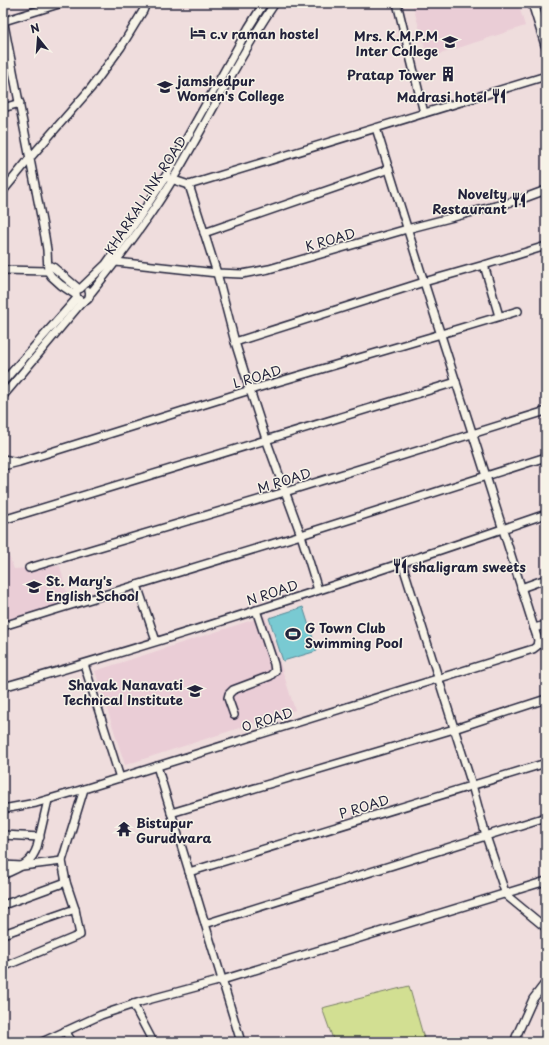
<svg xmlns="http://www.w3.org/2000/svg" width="549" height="1045" font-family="'Playpen Sans',sans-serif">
<rect width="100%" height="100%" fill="#efdddd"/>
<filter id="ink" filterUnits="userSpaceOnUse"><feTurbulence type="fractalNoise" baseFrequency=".025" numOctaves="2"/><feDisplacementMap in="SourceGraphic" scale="8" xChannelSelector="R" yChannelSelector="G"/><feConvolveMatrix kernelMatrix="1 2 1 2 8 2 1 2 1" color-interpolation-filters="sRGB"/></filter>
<g filter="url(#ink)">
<!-- built -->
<g fill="#eacdd6">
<polygon points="412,3 518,3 525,26 428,58"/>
<polygon points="3,541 14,569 60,566 70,605 3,627"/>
<polygon points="265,616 295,710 125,765 95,671"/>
</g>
<!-- green -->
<polygon fill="#d2df92" stroke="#7a8066" points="409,986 425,1042 334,1042 322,1008"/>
<!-- water -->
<polygon fill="#79cad2" stroke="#568796" points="303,607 317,651 283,661 269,618"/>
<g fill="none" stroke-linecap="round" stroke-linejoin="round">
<!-- minor casing -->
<g stroke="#22223b" stroke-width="10">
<g id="minor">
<polyline points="397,3 424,113"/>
<polyline points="3,19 45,237 47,250 48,271 51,276 61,285 76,295"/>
<polyline points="4,21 62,3"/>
<polyline points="3,108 20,103"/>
<polyline points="165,177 189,185 546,76"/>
<polyline points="189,185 217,273 235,342 250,390 266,439 301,535 318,590"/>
<polyline points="3,191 30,158 91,88 121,47 143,11 146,3"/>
<polyline points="204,233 389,169"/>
<polyline points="116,262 217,273 242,274 269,269 407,229 519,200 546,190"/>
<polyline points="48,265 53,267 79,289"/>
<polyline points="484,265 499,316"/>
<polyline points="3,270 48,271"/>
<polyline points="81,288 106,264 138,219 163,181 249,27 264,3"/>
<path d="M90 294C120 257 149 219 173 179 208 121 237 59 275 3"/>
<path d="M77 298 82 302C88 301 91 297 89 291"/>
<polyline points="235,342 424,282 484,265 546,246"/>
<polyline points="3,382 77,298 76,295 76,292"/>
<polyline points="3,396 82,302"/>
<polyline points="3,459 17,462"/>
<polyline points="3,466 19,462 250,390 441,334 518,311"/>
<polyline points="3,520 456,382"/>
<polyline points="402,563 472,785 486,836 506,895 546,928"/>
<polyline points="29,568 285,492 546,411"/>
<polyline points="137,585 156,641"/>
<polyline points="521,588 546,579"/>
<polyline points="3,626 58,609 301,535 546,457"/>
<polyline points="534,628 546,625"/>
<polyline points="84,664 120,778"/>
<path d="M3 687C186 635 366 576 546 514"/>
<polyline points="234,715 228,698 229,694 233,690 270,676 275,671 274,664 256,610"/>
<polyline points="157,766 241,1042"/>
<polyline points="3,809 36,803 84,789 533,649 537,646 538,640 534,628 486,476 424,282 376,128"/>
<polyline points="171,813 454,729 546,699"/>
<polyline points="3,835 40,837"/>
<polyline points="3,865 22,866 62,861"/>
<polyline points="189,872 546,763"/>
<path d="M3 875C19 867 31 865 37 847L48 800"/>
<polyline points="3,905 66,882"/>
<polyline points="205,924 546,817"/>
<polyline points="3,934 75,909"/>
<polyline points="3,967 80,935 75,909 66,882 62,861 84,789"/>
<polyline points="133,1004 153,1042"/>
<polyline points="65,1031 72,1042"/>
<polyline points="42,1042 101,1015 140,1002 222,980 546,881"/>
<polyline points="516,1042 516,1037 533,999 546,982"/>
</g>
</g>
<!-- tertiary casing -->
<g stroke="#22223b" stroke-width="12">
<polyline id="tertiary" points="533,3 546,45"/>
</g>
<!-- minor -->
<use href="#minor" stroke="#f7f3e8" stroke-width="7"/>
<!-- tertiary -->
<use href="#tertiary" stroke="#f7f3e8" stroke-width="9"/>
</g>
</g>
<!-- icons -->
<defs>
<g id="hotel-bare" transform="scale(1.2)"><path d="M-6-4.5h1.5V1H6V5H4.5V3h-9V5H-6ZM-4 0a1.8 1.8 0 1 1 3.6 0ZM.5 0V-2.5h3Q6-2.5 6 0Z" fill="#22223b" stroke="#f7f3e8" stroke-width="2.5" paint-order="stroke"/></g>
<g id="university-bare" transform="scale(1.2)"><path d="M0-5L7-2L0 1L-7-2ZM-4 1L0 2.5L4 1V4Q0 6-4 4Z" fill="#22223b" stroke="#f7f3e8" stroke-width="2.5" paint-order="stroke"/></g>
<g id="building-bare" transform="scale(1.2)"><path d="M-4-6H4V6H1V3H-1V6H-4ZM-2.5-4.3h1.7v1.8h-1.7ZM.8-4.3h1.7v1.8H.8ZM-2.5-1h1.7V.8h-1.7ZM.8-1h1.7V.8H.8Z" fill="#22223b" stroke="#f7f3e8" stroke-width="2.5" paint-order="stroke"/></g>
<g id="restaurant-bare" transform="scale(1.2)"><path d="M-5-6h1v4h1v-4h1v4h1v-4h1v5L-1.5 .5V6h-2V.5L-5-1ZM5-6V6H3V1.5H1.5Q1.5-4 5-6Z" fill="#22223b" stroke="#f7f3e8" stroke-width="2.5" paint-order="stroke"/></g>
<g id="school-bare" transform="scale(1.2)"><path d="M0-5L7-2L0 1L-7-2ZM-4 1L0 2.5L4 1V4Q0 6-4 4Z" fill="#22223b" stroke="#f7f3e8" stroke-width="2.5" paint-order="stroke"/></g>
<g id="stadium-bare" transform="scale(1.2)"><path d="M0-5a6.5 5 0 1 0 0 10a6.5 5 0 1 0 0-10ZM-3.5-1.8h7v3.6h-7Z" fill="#22223b" stroke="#f7f3e8" stroke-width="2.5" paint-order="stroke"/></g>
<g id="temple-bare" transform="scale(1.2)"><path d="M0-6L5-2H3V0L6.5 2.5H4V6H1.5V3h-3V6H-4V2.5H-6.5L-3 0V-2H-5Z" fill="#22223b" stroke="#f7f3e8" stroke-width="2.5" paint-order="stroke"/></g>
</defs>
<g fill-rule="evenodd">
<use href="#hotel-bare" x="198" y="33"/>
<use href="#university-bare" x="450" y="42"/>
<use href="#building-bare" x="448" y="74"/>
<use href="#university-bare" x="165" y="87"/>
<use href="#restaurant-bare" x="499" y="96"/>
<use href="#restaurant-bare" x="519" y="200"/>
<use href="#restaurant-bare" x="400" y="566"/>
<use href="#school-bare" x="34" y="587"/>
<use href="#stadium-bare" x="293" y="634"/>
<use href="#school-bare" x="195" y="691"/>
<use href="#temple-bare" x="124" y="829"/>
</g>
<g text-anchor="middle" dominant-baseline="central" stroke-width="3" stroke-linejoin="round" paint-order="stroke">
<!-- poi labels -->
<g font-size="13" font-weight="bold" fill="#22223b" stroke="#f7f3e8" text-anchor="start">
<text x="210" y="33">c.v raman hostel</text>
<text x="438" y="35" text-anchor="end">Mrs. K.M.P.M<tspan x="438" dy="15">Inter College</tspan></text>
<text x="436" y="74" text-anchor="end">Pratap Tower</text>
<text x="177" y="80">jamshedpur<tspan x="177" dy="15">Women's College</tspan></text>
<text x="487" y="96" text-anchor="end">Madrasi hotel</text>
<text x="507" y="193" text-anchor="end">Novelty<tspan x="507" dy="15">Restaurant</tspan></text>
<text x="412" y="566">shaligram sweets</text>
<text x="46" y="580">St. Mary's<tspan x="46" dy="15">English School</tspan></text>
<text x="305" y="627">G Town Club<tspan x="305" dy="15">Swimming Pool</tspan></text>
<text x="183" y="684" text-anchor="end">Shavak Nanavati<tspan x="183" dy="15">Technical Institute</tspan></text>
<text x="136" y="822">Bistupur<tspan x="136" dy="15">Gurudwara</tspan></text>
</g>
<!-- street labels -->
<g font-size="13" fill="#22223b" stroke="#f7f3e8">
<text transform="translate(145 195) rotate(-57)">KHARKAI LINK ROAD</text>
<text transform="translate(330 239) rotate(-16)">K ROAD</text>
<text transform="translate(257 376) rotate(-17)">L ROAD</text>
<text transform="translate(284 480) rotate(-17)">M ROAD</text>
<text transform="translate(272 592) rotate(-18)">N ROAD</text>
<text transform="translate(267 719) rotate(-17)">O ROAD</text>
<text transform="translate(364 806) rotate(-17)">P ROAD</text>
</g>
</g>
<!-- margin -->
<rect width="549" height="1045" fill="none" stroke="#f7f3e8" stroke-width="16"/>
<rect x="8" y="8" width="533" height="1029" fill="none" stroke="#22223b" stroke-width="1.5" filter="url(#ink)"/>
<!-- north arrow -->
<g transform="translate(38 38) rotate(343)" stroke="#f7f3e8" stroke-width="3" paint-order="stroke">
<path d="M0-3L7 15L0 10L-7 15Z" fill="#22223b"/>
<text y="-6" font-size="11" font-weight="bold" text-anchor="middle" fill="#22223b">N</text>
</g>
</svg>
